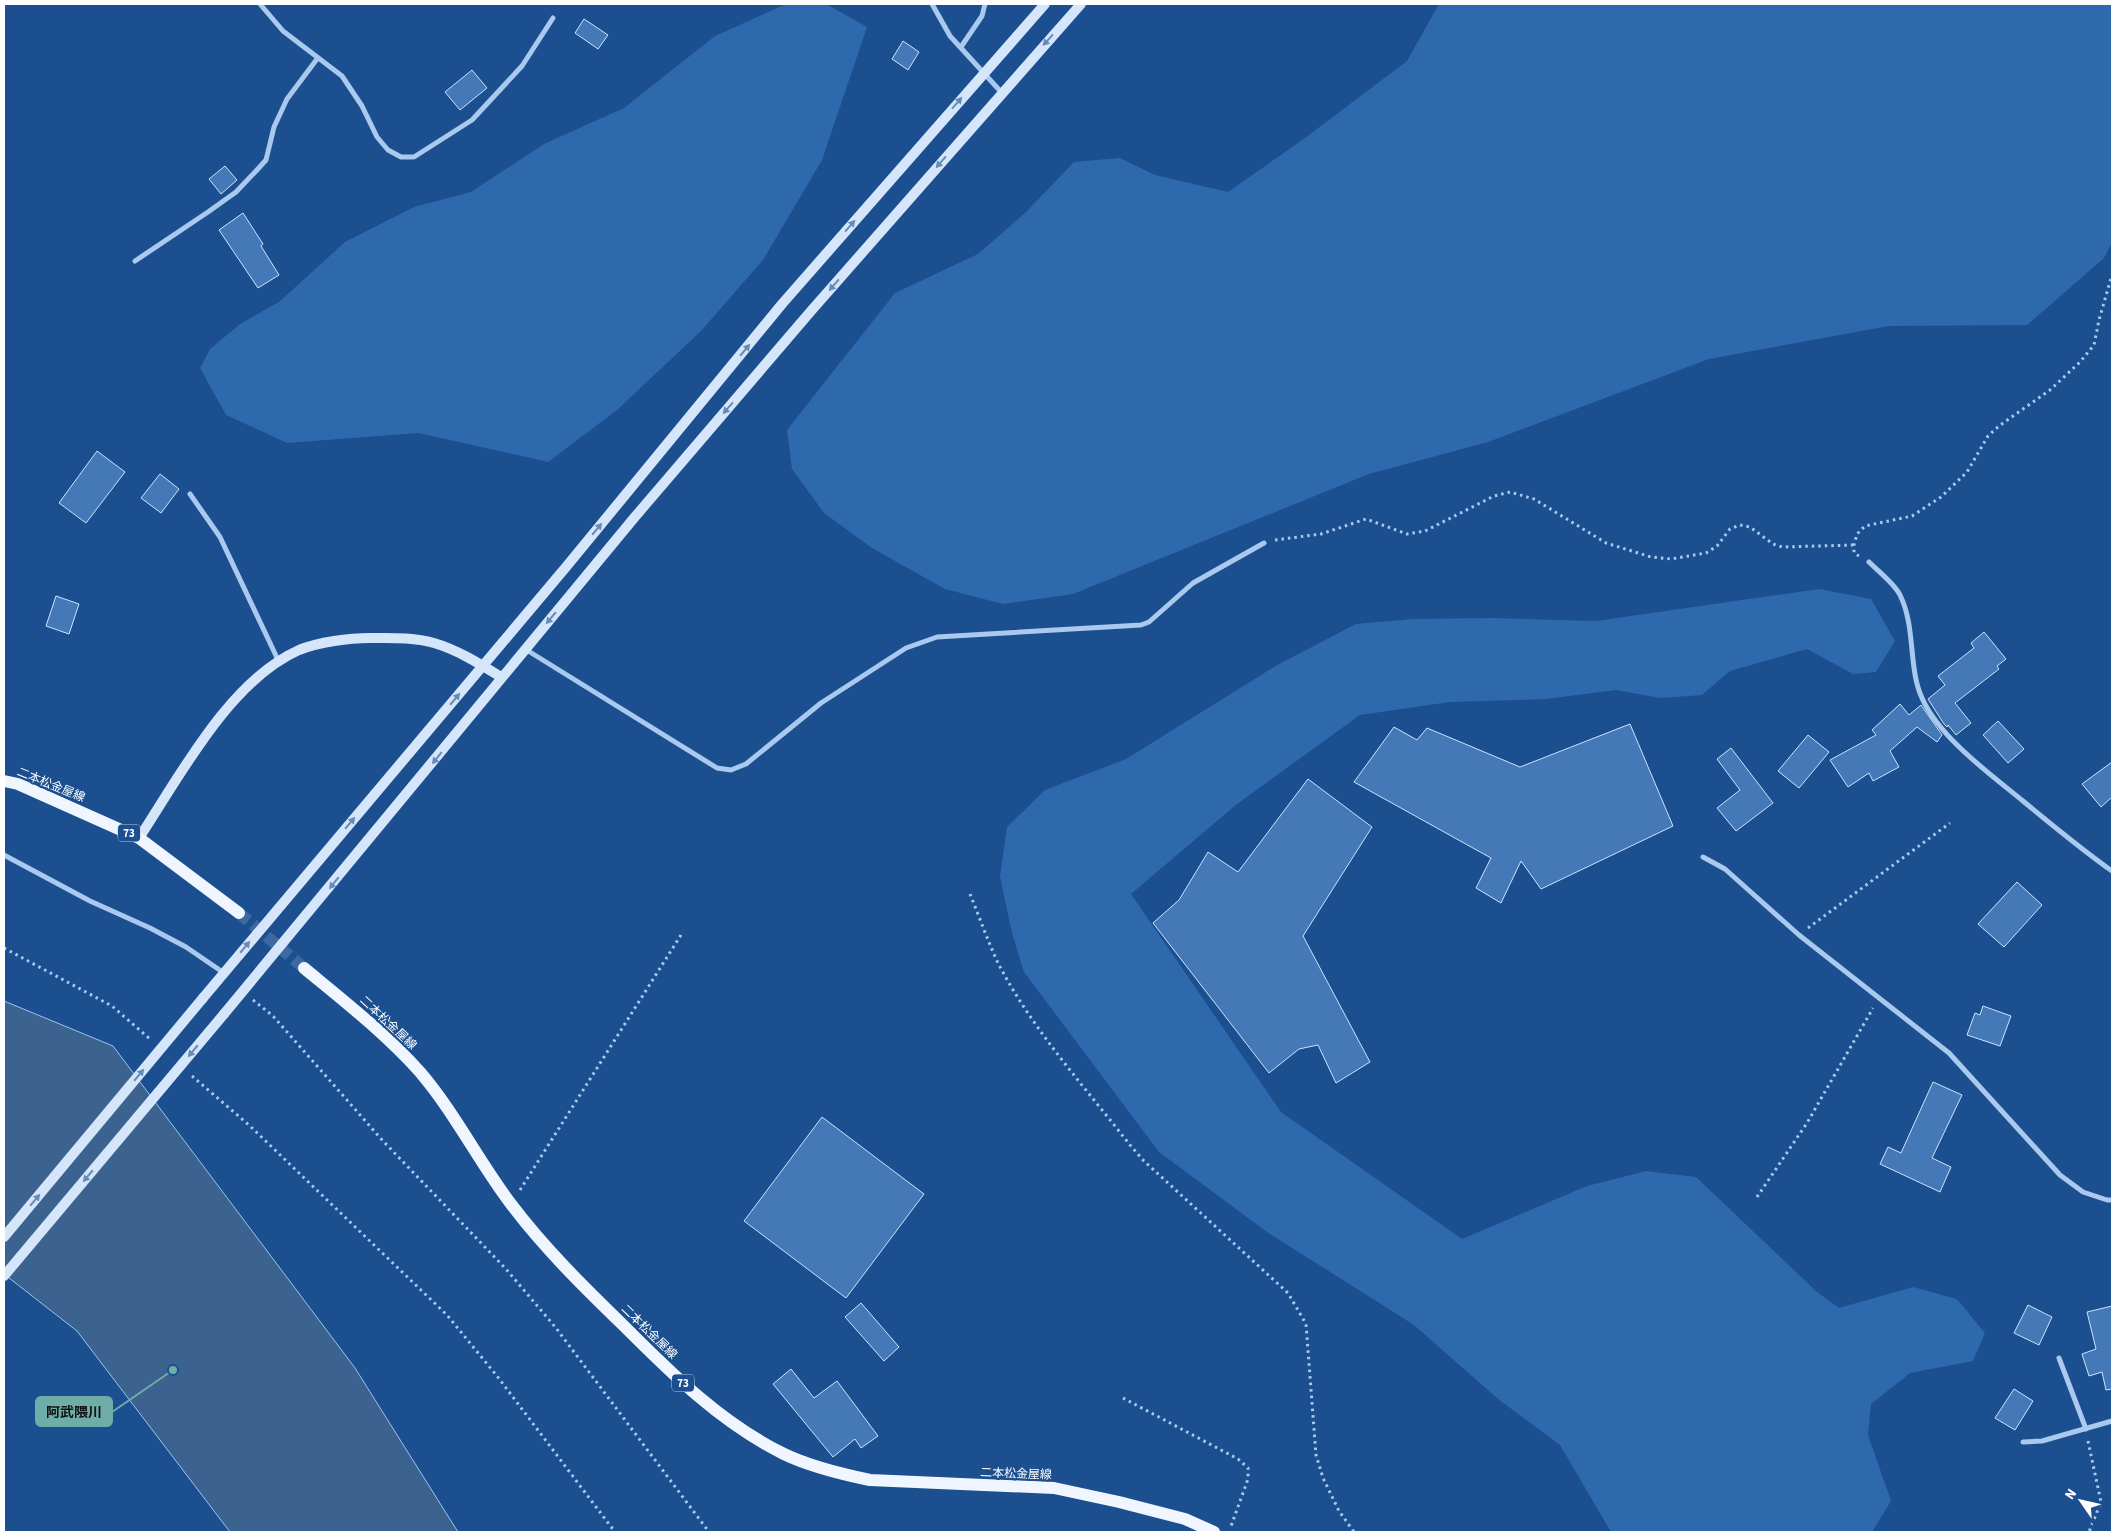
<svg xmlns="http://www.w3.org/2000/svg" width="2116" height="1536" font-family="'Source Sans 3','Noto Sans JP',sans-serif">
<rect width="100%" height="100%" fill="#1b4f8f"/>
<!-- green -->
<g fill="#2e69ad">
<polygon points="786,4 826,4 867,27 822,160 763,260 701,331 617,410 548,462 418,433 287,443 226,415 200,368 210,349 240,324 279,302 345,242 414,207 471,192 544,144 624,108 715,36"/>
<polygon points="1439,4 2112,4 2112,242 2104,258 2027,325 1889,326 1709,359 1488,442 1369,474 1073,594 1003,604 945,589 872,548 824,513 792,469 787,430 895,293 978,254 1027,211 1074,162 1120,158 1155,175 1228,192 1305,138 1407,61"/>
<polygon points="1819,589 1871,599 1895,641 1876,672 1853,674 1807,649 1730,671 1702,695 1660,698 1616,690 1546,699 1450,702 1360,715 1237,804 1131,894 1281,1112 1462,1239 1587,1186 1646,1171 1696,1177 1817,1292 1839,1308 1913,1287 1957,1299 1985,1333 1973,1361 1910,1373 1871,1404 1868,1435 1891,1501 1872,1532 1611,1532 1560,1445 1498,1399 1414,1325 1267,1232 1159,1152 1024,972 1012,933 1000,877 1007,827 1045,790 1126,759 1279,664 1356,624 1413,619 1490,618 1596,621"/>
</g>
<!-- water -->
<polygon fill="#3c6290" stroke="#9cc4f0" points="4,1001 113,1046 355,1368 458,1532 230,1532 77,1331 4,1274"/>
<!-- building -->
<g fill="#4478b7" stroke="#cfe3fa">
<polygon points="584,19 608,35 598,49 575,33"/>
<polygon points="903,41 919,52 908,70 892,59"/>
<polygon points="472,70 487,88 460,110 445,92"/>
<polygon points="225,166 237,180 221,194 209,179"/>
<polygon points="243,213 263,244 261,246 279,275 258,288 219,230"/>
<polygon points="97,451 125,472 86,523 59,503"/>
<polygon points="160,474 179,489 161,513 141,498"/>
<polygon points="56,596 79,604 69,634 46,626"/>
<polygon points="1984,632 2006,659 1997,666 1999,669 1955,703 1971,723 1956,735 1948,725 1947,727 1944,724 1928,699 1945,685 1938,676 1974,648 1971,643"/>
<polygon points="1900,704 1909,715 1921,705 1942,735 1937,742 1917,727 1890,751 1899,767 1873,781 1869,773 1848,787 1830,760 1876,735 1872,730"/>
<polygon points="1998,721 2024,749 2008,763 1983,735"/>
<polygon points="1630,724 1673,826 1541,889 1521,861 1501,903 1476,888 1491,858 1354,782 1394,727 1417,740 1427,728 1520,767"/>
<polygon points="1808,735 1829,752 1799,788 1778,771"/>
<polygon points="1731,748 1773,803 1736,831 1717,808 1740,790 1717,759"/>
<polygon points="2112,762 2112,797 2101,807 2082,784"/>
<polygon points="1308,779 1372,827 1303,936 1370,1062 1336,1083 1318,1045 1299,1049 1269,1073 1153,923 1179,900 1208,852 1238,872"/>
<polygon points="2017,882 2042,905 2004,947 1978,924"/>
<polygon points="1983,1006 2011,1016 2000,1046 1967,1035 1975,1013 1980,1015"/>
<polygon points="1933,1082 1962,1095 1932,1158 1951,1167 1940,1192 1880,1164 1888,1147 1901,1153"/>
<polygon points="822,1117 924,1194 846,1298 744,1221"/>
<polygon points="861,1303 899,1347 884,1361 845,1317"/>
<polygon points="2028,1305 2052,1317 2039,1345 2014,1333"/>
<polygon points="2112,1306 2112,1389 2106,1390 2102,1372 2089,1376 2082,1354 2096,1349 2087,1312"/>
<polygon points="791,1369 814,1398 837,1381 878,1436 861,1448 855,1439 833,1457 773,1384"/>
<polygon points="2014,1389 2033,1401 2015,1430 1995,1418"/>
</g>
<g fill="none" stroke-linecap="round" stroke-linejoin="round">
<!-- primary-tunnel -->
<polyline stroke="#3d69a0" stroke-width="12" stroke-dasharray="12 6" stroke-linecap="butt" points="239,913 304,968"/>
<!-- path -->
<g stroke="#a9c9ee" stroke-width="3" stroke-dasharray="2.5 4" stroke-linecap="butt">
<polyline points="1275,540 1321,534 1366,519 1407,534 1425,531 1494,496 1510,492 1534,499 1606,543 1651,557 1671,559 1706,553 1717,546 1730,529 1740,525 1750,527 1773,544 1782,547 1854,545"/>
<polyline points="1859,556 1854,553 1854,545 1857,534 1865,526 1912,516 1941,497 1967,472 1988,436 1999,426 2050,390 2080,362 2094,345 2099,320 2112,275"/>
<path d="M970 894C979 916 987 939 997 961 1031 1028 1084 1086 1130 1145L1144 1161 1288 1293 1306 1324 1316 1455 1323 1478 1339 1511 1354 1532"/>
<polyline points="1808,928 1950,823"/>
<polyline points="4,948 112,1006 150,1039"/>
<polyline points="253,1000 273,1016 383,1141 506,1269 556,1328 709,1532"/>
<polyline points="192,1076 250,1126 447,1315 497,1376 615,1532"/>
<polyline points="520,1190 681,935"/>
<polyline points="1757,1197 1807,1123 1873,1008"/>
<polyline points="1123,1398 1238,1459 1248,1468 1248,1479 1230,1529"/>
<polyline points="2088,1441 2101,1502 2089,1532"/>
</g>
<!-- street -->
<g stroke="#a9c9ee" stroke-width="5">
<polyline points="260,4 283,31 342,76 362,106 377,137 388,150 401,157 414,157 472,120 522,66 553,18"/>
<polyline points="932,4 950,36 1002,93"/>
<polyline points="961,47 982,16 985,4"/>
<polyline points="135,261 208,212 236,192 256,171 266,160 274,127 287,99 317,59"/>
<polyline points="190,494 220,537 279,662"/>
<path d="M1869 562C1879 572 1894 583 1900 595 1916 627 1908 668 1922 698 1939 737 1990 774 2023 801 2052 825 2081 849 2112 871"/>
<polyline points="525,649 717,768 731,770 746,764 821,703 906,648 937,637 1141,625 1149,622 1193,583 1264,543"/>
<polyline points="4,855 90,901 150,928 186,947 224,973"/>
<polyline points="1703,857 1725,869 1799,935 1949,1053 2060,1175 2083,1192 2107,1200 2112,1200"/>
<polyline points="2059,1358 2086,1429"/>
<polyline points="2023,1442 2042,1441 2112,1421"/>
</g>
<!-- secondary -->
<g stroke="#d6e6fa" stroke-width="10">
<path d="M139 838C180 776 229 681 299 650 319 642 349 638 370 638 391 638 413 637 434 643 458 650 480 664 501 677"/>
<polyline points="203,998 566,567 782,304 1045,4"/>
<polyline points="224,1014 634,518 811,311 1081,4"/>
</g>
<!-- primary -->
<g stroke="#f0f6ff" stroke-width="12">
<polyline points="4,781 18,784 139,838 239,913"/>
<path d="M304 968C344 1001 385 1033 420 1072 455 1113 479 1162 511 1204 544 1248 584 1287 623 1325 672 1374 721 1423 784 1454 811 1467 841 1474 870 1480L1054 1488 1119 1502 1185 1519 1214 1532"/>
</g>
<!-- secondary-bridge -->
<g stroke="#d6e6fa" stroke-width="10">
<polyline points="4,1237 203,998"/>
<polyline points="4,1276 224,1014"/>
</g>
</g>
<!-- one-way arrows -->
<defs><path id="oneway-solid" d="M-6-.8H1V-3.2L6.5 0L1 3.2V.8H-6Z" transform="scale(1.25)"/></defs>
<g fill="#668bba">
<use href="#oneway-solid" transform="translate(1048 40) rotate(132)"/>
<use href="#oneway-solid" transform="translate(957 103) rotate(-49)"/>
<use href="#oneway-solid" transform="translate(941 162) rotate(131)"/>
<use href="#oneway-solid" transform="translate(850 226) rotate(-49)"/>
<use href="#oneway-solid" transform="translate(834 285) rotate(131)"/>
<use href="#oneway-solid" transform="translate(745 350) rotate(-50)"/>
<use href="#oneway-solid" transform="translate(728 408) rotate(131)"/>
<use href="#oneway-solid" transform="translate(597 529) rotate(-50)"/>
<use href="#oneway-solid" transform="translate(551 618) rotate(130)"/>
<use href="#oneway-solid" transform="translate(455 699) rotate(-50)"/>
<use href="#oneway-solid" transform="translate(437 758) rotate(129)"/>
<use href="#oneway-solid" transform="translate(350 823) rotate(-50)"/>
<use href="#oneway-solid" transform="translate(334 883) rotate(129)"/>
<use href="#oneway-solid" transform="translate(245 947) rotate(-50)"/>
<use href="#oneway-solid" transform="translate(193 1051) rotate(130)"/>
<use href="#oneway-solid" transform="translate(139 1075) rotate(-50)"/>
<use href="#oneway-solid" transform="translate(88 1176) rotate(130)"/>
<use href="#oneway-solid" transform="translate(35 1200) rotate(-50)"/>
</g>
<g text-anchor="middle" dominant-baseline="central" stroke-width="4" stroke-linejoin="round" paint-order="stroke">
<!-- shield labels -->
<g fill="#1b4f8f" stroke="#bbcadd" stroke-width="1">
<rect x="118" y="824.5" width="22" height="17" rx="4"/>
<rect x="672" y="1374.5" width="22" height="17" rx="4"/>
</g>
<g font-size="11" font-weight="bold" fill="#fff">
<text x="129" y="833">73</text>
<text x="683" y="1383">73</text>
</g>
<!-- street labels -->
<g font-size="12" fill="#fff" stroke="#1b4f8f">
<text transform="translate(51 785) rotate(22)">二本松金屋線</text>
<text transform="translate(388 1023) rotate(43)">二本松金屋線</text>
<text transform="translate(649 1332) rotate(44)">二本松金屋線</text>
<text transform="translate(1016 1474) rotate(2)">二本松金屋線</text>
</g>
</g>
<!-- callouts -->
<path fill="none" stroke="#6fada8" stroke-width="2" d="M173 1370L112 1412"/>
<circle fill="#6fada8" stroke="#1b4f8f" stroke-width="2" cx="173" cy="1370" r="5"/>
<rect fill="#6fada8" stroke="#6fada8" stroke-width="2" x="36" y="1397" width="76" height="29" rx="5"/>
<g font-size="14" text-anchor="middle" font-weight="bold" fill="#111">
<text x="74" y="1417">阿武隈川</text>
</g>
<!-- border -->
<rect width="2116" height="1536" fill="none" stroke="#ffffff" stroke-width="10"/>
<!-- north arrow -->
<g transform="translate(2081 1501) rotate(304)" stroke="#1b4f8f" stroke-width="4" paint-order="stroke">
<path d="M0-4L9 19L0 12L-9 19Z" fill="#ffffff"/>
<text y="-8" font-size="14" font-weight="bold" text-anchor="middle" fill="#ffffff">N</text>
</g>
</svg>
